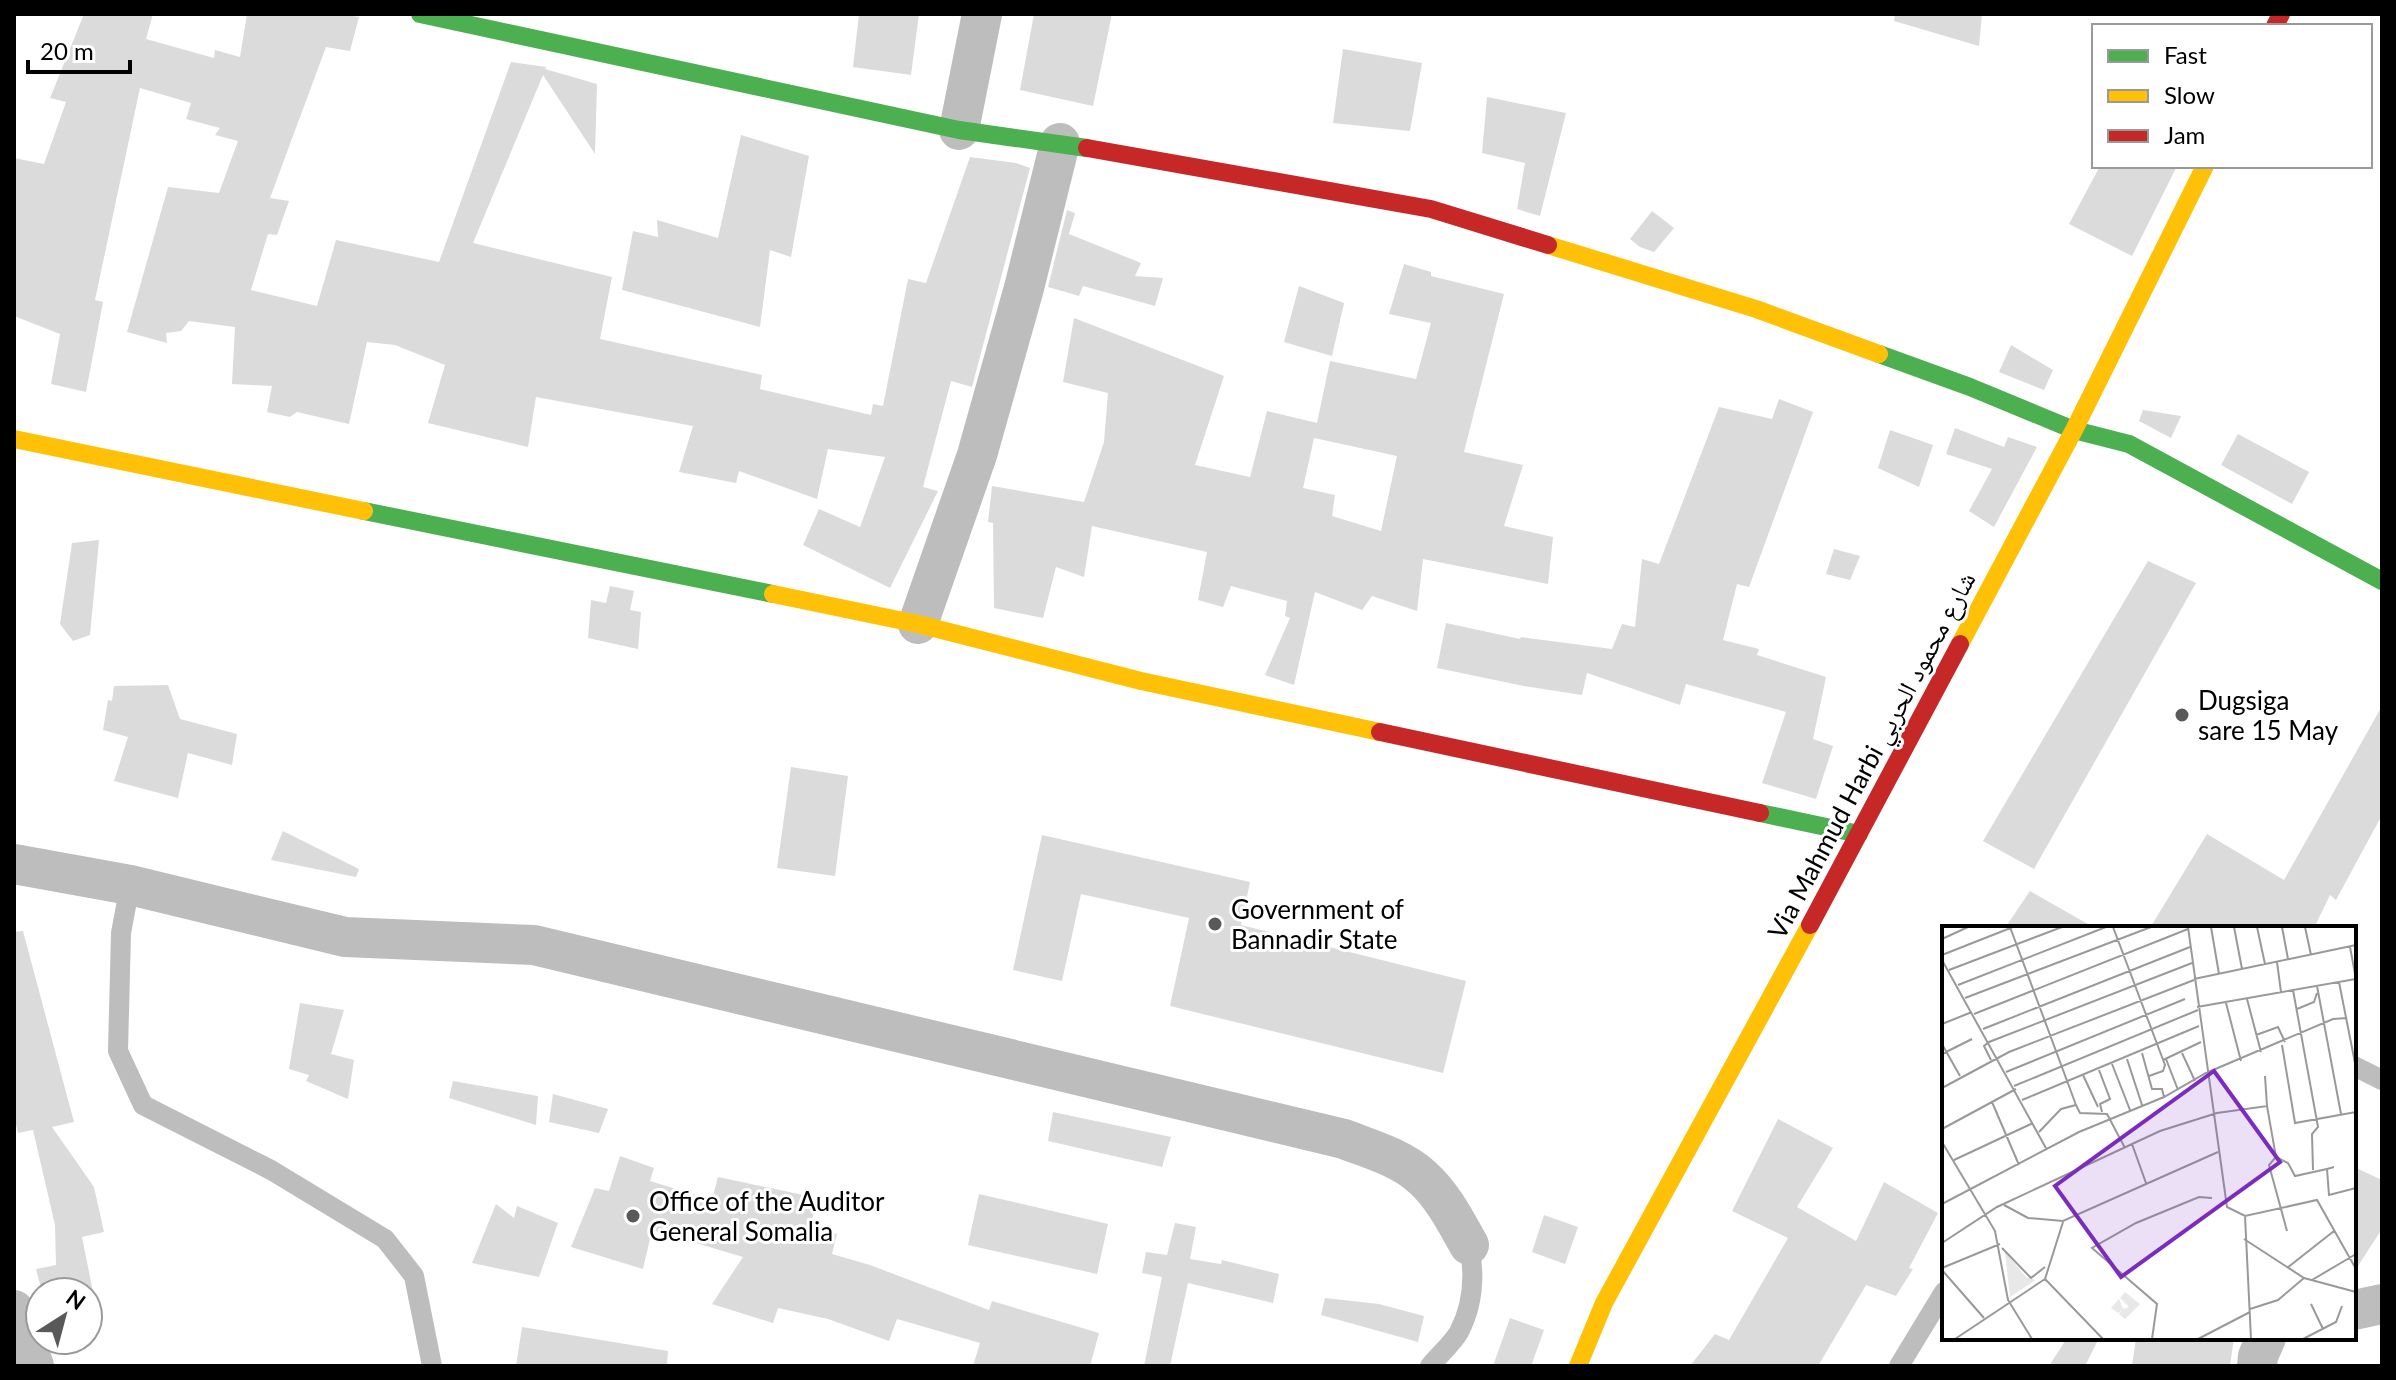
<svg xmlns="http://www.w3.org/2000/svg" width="2396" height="1380" font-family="Lato,'Noto Naskh Arabic',sans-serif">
<rect width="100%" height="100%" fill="#fff"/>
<!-- building -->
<g fill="#dbdbdb" fill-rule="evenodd">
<polygon points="84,14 153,14 146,39 214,58 215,50 240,57 247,14 340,14 359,17 350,51 326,47 270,198 289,201 277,235 268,234 251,290 317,306 336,240 439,262 511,62 546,67 545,69 597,84 595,154 543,75 473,243 612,277 600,339 762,375 760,389 871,415 873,404 883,406 908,279 926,283 970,157 1016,163 1030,168 972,387 951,381 923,487 938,491 890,588 803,545 819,509 860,527 885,457 828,449 817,499 739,471 736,483 679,472 693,426 536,397 528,447 428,423 445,365 395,345 367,342 349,424 297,412 290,417 267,412 272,386 232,384 235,327 189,321 181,331 166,333 167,343 127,332 168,187 219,193 238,141 215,135 220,128 186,119 191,103 140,88 95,300 103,302 86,392 51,384 60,334 14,316 14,158 44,164 66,102 50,98"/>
<polygon points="859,14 919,14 911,75 853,67"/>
<polygon points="1034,14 1112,14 1093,106 1020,90"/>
<polygon points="1895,14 1982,14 1979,46 1894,21"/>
<polygon points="1343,49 1422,63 1410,131 1333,123"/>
<polygon points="1487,97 1566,113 1540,216 1517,209 1525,163 1482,153"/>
<polygon points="741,135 809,156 791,257 770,250 760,327 622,290 633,231 658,237 657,220 718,238"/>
<polygon points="2100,166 2177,166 2132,256 2069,224"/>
<polygon points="1067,210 1075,213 1069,234 1141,263 1135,276 1163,278 1155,306 1083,286 1079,296 1048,287"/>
<polygon points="1652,211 1674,228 1654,252 1640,247 1630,239"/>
<path d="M1404 264 1431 272V276L1504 294 1464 452 1523 465 1504 526 1553 537 1548 584 1423 559 1417 611 1372 596 1362 610 1315 592 1294 685 1265 675 1290 618 1285 616 1287 601 1231 586 1223 607 1198 600 1207 552 1092 526 1084 577 1056 567 1043 618 994 608 993 523 988 522 992 486 1084 502 1104 442 1108 393 1063 382 1074 318 1224 376 1195 465 1250 477 1267 411 1317 423 1330 361 1416 379 1431 323 1389 314ZM1314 438 1397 456 1381 531 1332 516 1335 495 1303 488Z"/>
<polygon points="1299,286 1344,303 1332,356 1284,342"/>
<polygon points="2011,345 2053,370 2044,390 1999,372"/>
<polygon points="1779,399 1813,412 1749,587 1737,584 1723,640 1759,649 1757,655 1826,677 1813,739 1833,746 1816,799 1762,783 1786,712 1686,684 1680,705 1587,673 1582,695 1524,686 1437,668 1446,623 1520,639 1521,637 1612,649 1622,624 1635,627 1642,559 1659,564 1719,407 1772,419"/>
<polygon points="2143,410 2181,416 2171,438 2139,421"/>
<polygon points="1955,428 2004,447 2008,437 2037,447 1994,527 1969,511 1992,469 1946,454"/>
<polygon points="1890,430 1933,445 1919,487 1878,468"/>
<polygon points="2238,434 2309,472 2292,504 2221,465"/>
<polygon points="99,540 90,635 73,641 60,624 72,543"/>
<polygon points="1834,549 1860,556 1850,580 1826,574"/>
<polygon points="2148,561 2196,583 2034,869 1983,841"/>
<polygon points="610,586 634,591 630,610 641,612 638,649 588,638 591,600 606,603"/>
<polygon points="168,685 180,719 237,734 232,765 188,753 178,798 114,781 128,737 103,730 108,700 112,701 114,686"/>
<polygon points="2382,706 2382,815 2336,900 2330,895 2314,928 2150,928 2207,834 2284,880"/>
<polygon points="791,767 848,776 835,876 777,868"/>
<polygon points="283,831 359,869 356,877 271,860"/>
<polygon points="1042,835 1250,882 1241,925 1466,981 1443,1073 1170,1006 1189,918 1081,894 1062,981 1013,970"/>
<polygon points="2030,891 2095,928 2005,928"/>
<polygon points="23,931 74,1122 52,1127 94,1187 104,1232 82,1237 93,1292 42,1292 36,1269 56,1265 55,1225 33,1130 18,1133 14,1116 14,932"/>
<polygon points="300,1003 344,1010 331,1054 354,1060 348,1099 306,1081 309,1075 289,1069"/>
<polygon points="453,1081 538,1096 536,1125 449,1098"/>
<polygon points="553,1094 608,1109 599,1133 549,1122"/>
<polygon points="1053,1112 1171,1137 1162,1167 1048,1141"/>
<polygon points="1778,1119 1833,1148 1797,1207 1856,1241 1884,1182 1938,1213 1909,1268 1913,1269 1896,1296 1866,1285 1818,1366 1690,1366 1715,1334 1729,1340 1788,1238 1732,1211"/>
<polygon points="620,1156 654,1168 650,1181 712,1200 718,1177 818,1198 810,1227 837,1234 832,1254 870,1265 989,1310 992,1301 1099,1333 1090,1366 973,1366 980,1343 897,1319 889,1341 828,1319 778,1308 773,1323 712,1304 743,1257 652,1230 643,1269 571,1247 595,1188 609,1191"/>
<polygon points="2354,1167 2382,1180 2382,1229 2354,1272"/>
<polygon points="979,1194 1108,1224 1097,1274 968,1245"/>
<polygon points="496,1204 514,1218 517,1206 558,1223 539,1277 472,1263"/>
<polygon points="1544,1215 1578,1227 1565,1264 1532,1252"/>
<polygon points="1175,1223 1196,1227 1190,1259 1221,1264 1222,1260 1279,1274 1273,1303 1188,1283 1170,1366 1144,1366 1162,1277 1142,1273 1146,1252 1167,1255"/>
<polygon points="1325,1298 1379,1304 1424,1316 1418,1342 1321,1315"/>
<polygon points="1510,1318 1544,1330 1531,1366 1493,1366"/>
<polygon points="522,1327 668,1351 667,1366 516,1366"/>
<polygon points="2067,1338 2099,1338 2085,1366 2049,1366"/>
<polygon points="2136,1338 2234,1338 2230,1366 2132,1366"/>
</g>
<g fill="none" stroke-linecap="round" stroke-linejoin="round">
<!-- lane -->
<g stroke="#bdbdbd" stroke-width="20">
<polyline points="130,885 121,933 118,1051 143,1105 271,1170 385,1239 414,1276 432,1366"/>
<polyline points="2354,1066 2382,1080"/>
<path d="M1430 1366C1439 1355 1452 1344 1459 1332 1473 1305 1475 1274 1469 1245"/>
<polyline points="1899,1366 1944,1292"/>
</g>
<!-- street -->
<g stroke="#bdbdbd" stroke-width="40">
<polyline points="959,130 982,14"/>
<polyline points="918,624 977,455 1024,288 1060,143"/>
<path d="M14 864 130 885 345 937 534 945 1344 1139C1370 1149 1402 1158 1423 1178 1443 1196 1456 1222 1469 1245"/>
<polyline points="14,1310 34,1366"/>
<polyline points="2354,1310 2382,1304"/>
<polyline points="2257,1366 2258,1356 2266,1338"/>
</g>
<!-- fast -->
<g stroke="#4caf50" stroke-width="18">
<polyline points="420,14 959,130 1087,148"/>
<polyline points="1879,354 1970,387 2074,430 2129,444 2382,581"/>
<polyline points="364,511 773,594"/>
<polyline points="1760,813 1859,834"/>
</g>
<!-- slow -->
<g stroke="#ffc107" stroke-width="18">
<polyline points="1548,245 1756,309 1879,354"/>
<polyline points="14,439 364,511"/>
<polyline points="773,594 918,624 1141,681 1380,732"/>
<polyline points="1960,644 2074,430 2205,166"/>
<polyline points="1578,1366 1604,1303 1810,925"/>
</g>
<!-- jam -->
<g stroke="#c62828" stroke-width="18">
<polyline points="2275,26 2281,14"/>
<polyline points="1087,148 1431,209 1548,245"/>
<polyline points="1380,732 1760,813"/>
<polyline points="1810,925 1960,644"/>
</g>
</g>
<!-- markers -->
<g fill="#595959" stroke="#fff" stroke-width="3">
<circle cx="2182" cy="715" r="8"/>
<circle cx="1215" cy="924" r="8"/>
<circle cx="633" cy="1216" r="8"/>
</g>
<g text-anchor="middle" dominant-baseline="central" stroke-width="6" stroke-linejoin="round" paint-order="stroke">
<!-- poi labels -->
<g font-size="26" fill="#000" stroke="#fff" text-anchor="start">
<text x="2198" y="700">Dugsiga<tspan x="2198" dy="30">sare 15 May</tspan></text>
<text x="1231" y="909">Government of<tspan x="1231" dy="30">Bannadir State</tspan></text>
<text x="649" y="1201">Office of the Auditor<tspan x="649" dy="30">General Somalia</tspan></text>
</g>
<!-- street labels -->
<g font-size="26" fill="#000" stroke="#fff">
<text transform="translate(1871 755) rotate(-62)">Via Mahmud Harbi شارع محمود الحربي</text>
</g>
</g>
<!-- overview -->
<g transform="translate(1942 926)">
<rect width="414" height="414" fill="#fff"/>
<path d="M63 326 84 351 94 354 68 371ZM183 366 198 378 183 393 177 388 180 384 176 387 169 382 177 373 181 383 187 381 178 372Z" fill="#e8e8e8"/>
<path fill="none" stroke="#999" stroke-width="2" d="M68 1 134 179M171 1 223 139 221 145 207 150M246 1 285 281 303 290 375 274 414 343M269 1 277 48M292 1 300 43M315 1 323 38M340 1 346 33M363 1 369 29M0 13 26 1M0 29 71 1M0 34 105 224M335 36 339 66M7 44 120 1M252 53 414 19M397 56 414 142M16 59 164 1M375 60 399 188M351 64 376 201 370 208 371 244M23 72 209 1M305 73 319 126M284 77 299 135M255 81 414 53 408 21M355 83 372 76 375 67M32 88 246 3M0 98 30 86M41 103 248 21M314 109 336 101 343 116M0 118 18 150M340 119 353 197 414 186M200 127 210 163H220L222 171M240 127 253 155M0 128 30 113M185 133 200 179M224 133 236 164M49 134 42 120 47 116 250 37M221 134 259 116M170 138 188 184M157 144 168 173 158 178 160 186M64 146 243 73M141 149 156 181M323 150 325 180M72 160 256 84M0 162 67 126 252 54M80 174 257 100M50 176 77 239M0 203 74 163M97 206 119 183 134 179 138 187 165 188 183 222M0 216 53 305 66 374 90 413M190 218 204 257M334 231 346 237 353 250 385 243M12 234 91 197M392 241 385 243 387 269 414 262M0 278 137 206 222 171 264 147 391 93 405 92M62 279 86 292 121 295 276 226M303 290 309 413M121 296 103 353 161 413M302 313 362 352 414 366M0 317 55 281 218 205 275 187 325 180 334 231 327 239 345 305M60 322 89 352 103 341M0 342 58 318M345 342 392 305M0 344 42 392M370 354 414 328M369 378 381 403M308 383 336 374 362 352M13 413 103 353M210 413 215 378 150 322 194 297 257 271 270 272M256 413 308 386M361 413 394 396 400 380"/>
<path fill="#7b2cbf" fill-opacity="0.15" stroke="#7b2cbf" stroke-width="4" d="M272 145 338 236 179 351 113 260Z"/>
<rect width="414" height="414" fill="none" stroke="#000" stroke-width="4"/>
</g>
<!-- border -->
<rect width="2396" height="1380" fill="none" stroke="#000000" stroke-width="32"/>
<!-- legend -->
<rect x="2092" y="24" width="280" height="144" fill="#ffffff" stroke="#999999" stroke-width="2"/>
<rect x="2108" y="50" width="40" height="12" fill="#4caf50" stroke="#999999" stroke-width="2"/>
<text x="2164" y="64" font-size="24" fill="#000000">Fast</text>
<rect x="2108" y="90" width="40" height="12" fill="#ffc107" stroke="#999999" stroke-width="2"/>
<text x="2164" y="104" font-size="24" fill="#000000">Slow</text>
<rect x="2108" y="130" width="40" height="12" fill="#c62828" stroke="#999999" stroke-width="2"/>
<text x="2164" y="144" font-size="24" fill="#000000">Jam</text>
<!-- north arrow -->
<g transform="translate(64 1316) rotate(36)"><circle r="38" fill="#ffffff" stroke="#999999" stroke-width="2"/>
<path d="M0-6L14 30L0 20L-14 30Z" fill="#595959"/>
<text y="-12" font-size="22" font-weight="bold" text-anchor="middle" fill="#000000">N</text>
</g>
<!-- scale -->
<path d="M28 60v12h102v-12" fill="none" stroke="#000000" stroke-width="4"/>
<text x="40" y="60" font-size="24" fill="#000000" stroke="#ffffff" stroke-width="6" paint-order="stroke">20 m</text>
</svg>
